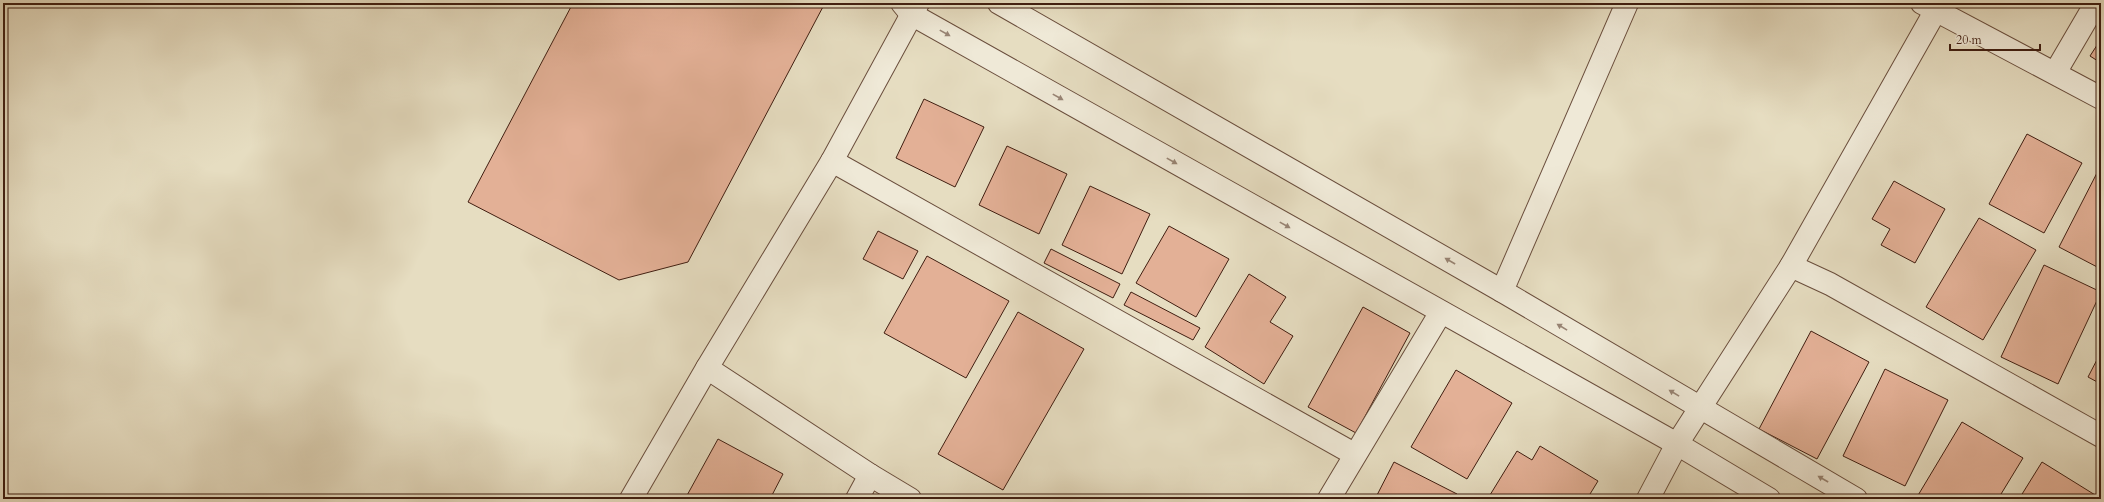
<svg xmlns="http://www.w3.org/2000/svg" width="2104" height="502" font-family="Cardo,serif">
<rect width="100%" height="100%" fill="#e6ddc1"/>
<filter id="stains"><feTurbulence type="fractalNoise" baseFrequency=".005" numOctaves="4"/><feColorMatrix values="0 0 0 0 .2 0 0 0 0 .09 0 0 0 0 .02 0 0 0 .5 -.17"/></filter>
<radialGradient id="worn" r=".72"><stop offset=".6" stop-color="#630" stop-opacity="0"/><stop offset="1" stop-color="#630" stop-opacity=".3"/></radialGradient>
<!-- building -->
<g fill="#e3b096" stroke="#401e11">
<polygon points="573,3 825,3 688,262 619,280 468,202"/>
<polygon points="2101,39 2101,63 2090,56"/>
<polygon points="924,99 984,127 955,187 896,158"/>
<polygon points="2027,134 2082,163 2044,233 1989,204"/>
<polygon points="1007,146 1067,174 1039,234 979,205"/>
<polygon points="2099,169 2101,170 2101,269 2059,247"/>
<polygon points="1894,181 1945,209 1915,263 1881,245 1890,229 1872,219"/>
<polygon points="1090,186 1150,214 1122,274 1062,245"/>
<polygon points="1979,218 2036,250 1983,340 1926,307"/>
<polygon points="1169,226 1229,259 1196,317 1136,283"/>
<polygon points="878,231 918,251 903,279 863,259"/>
<polygon points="1051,249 1120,284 1113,298 1044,263"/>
<polygon points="927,256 1009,301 966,378 884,333"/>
<polygon points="2044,265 2101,292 2058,384 2001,357"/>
<polygon points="1249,274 1286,297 1270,322 1293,336 1264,384 1205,347"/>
<polygon points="1131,292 1200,328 1193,340 1124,305"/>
<polygon points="1363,307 1410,333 1356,433 1308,407"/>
<polygon points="1018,312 1084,349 1003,490 938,454"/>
<polygon points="1811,331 1869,362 1817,459 1759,429"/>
<polygon points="2101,352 2101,384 2088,377"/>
<polygon points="1885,369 1948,400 1905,486 1843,456"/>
<polygon points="1456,370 1512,403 1467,479 1411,447"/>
<polygon points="1962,422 2023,458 1998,499 1920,499 1917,497"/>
<polygon points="718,439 783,474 770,499 685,499"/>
<polygon points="1540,446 1598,481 1587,499 1497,499 1490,495 1517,451 1532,460"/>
<polygon points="1394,462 1457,494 1455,499 1375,499"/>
<polygon points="2042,462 2100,498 2100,499 2019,499"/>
</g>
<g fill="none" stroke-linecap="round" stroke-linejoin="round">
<!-- minor casing -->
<g stroke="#6a4e3d" stroke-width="24">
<g id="minor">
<polyline points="902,3 911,14 1677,444 1769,499"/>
<polyline points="999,3 1502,291 1856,499"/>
<polyline points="1922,3 2101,98"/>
<polyline points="2055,73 2096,3"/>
<polyline points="832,161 1354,454"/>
<polyline points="1791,266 1830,284 2101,436"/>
<polyline points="1502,291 1627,3"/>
<polyline points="707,368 870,475 857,499"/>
<polyline points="870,475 910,499"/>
<polyline points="631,499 707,368 832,161 918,3"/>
<polyline points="1329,499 1441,312"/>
<polyline points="1648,499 1677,444 1791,266 1936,10"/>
</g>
</g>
<!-- minor -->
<use href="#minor" stroke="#efe9d7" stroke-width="22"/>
</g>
<!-- one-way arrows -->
<defs><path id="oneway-solid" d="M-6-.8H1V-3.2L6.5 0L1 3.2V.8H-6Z"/></defs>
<g fill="#988474">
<use href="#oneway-solid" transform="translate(945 33) rotate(29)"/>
<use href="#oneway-solid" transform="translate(1058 97) rotate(29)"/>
<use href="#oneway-solid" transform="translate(1172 161) rotate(29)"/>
<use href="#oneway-solid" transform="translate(1285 225) rotate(29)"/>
<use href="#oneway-solid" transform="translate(1450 261) rotate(-150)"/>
<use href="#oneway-solid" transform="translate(1562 327) rotate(-149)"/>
<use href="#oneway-solid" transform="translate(1674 393) rotate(-149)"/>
<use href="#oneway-solid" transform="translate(1823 479) rotate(-150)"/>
</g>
<!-- margin -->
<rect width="2104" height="502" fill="none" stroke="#e6ddc1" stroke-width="16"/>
<rect x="4" y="4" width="2096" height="494" fill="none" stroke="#401e11" stroke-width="2"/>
<rect x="8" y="8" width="2088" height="486" fill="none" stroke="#401e11"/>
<!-- scale -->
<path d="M1950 44v6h90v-6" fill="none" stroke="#401e11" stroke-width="2"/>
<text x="1956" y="44" font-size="12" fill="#401e11" stroke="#efe9d7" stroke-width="3" paint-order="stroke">20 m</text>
<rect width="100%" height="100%" filter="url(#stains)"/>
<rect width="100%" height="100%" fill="url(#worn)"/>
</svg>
